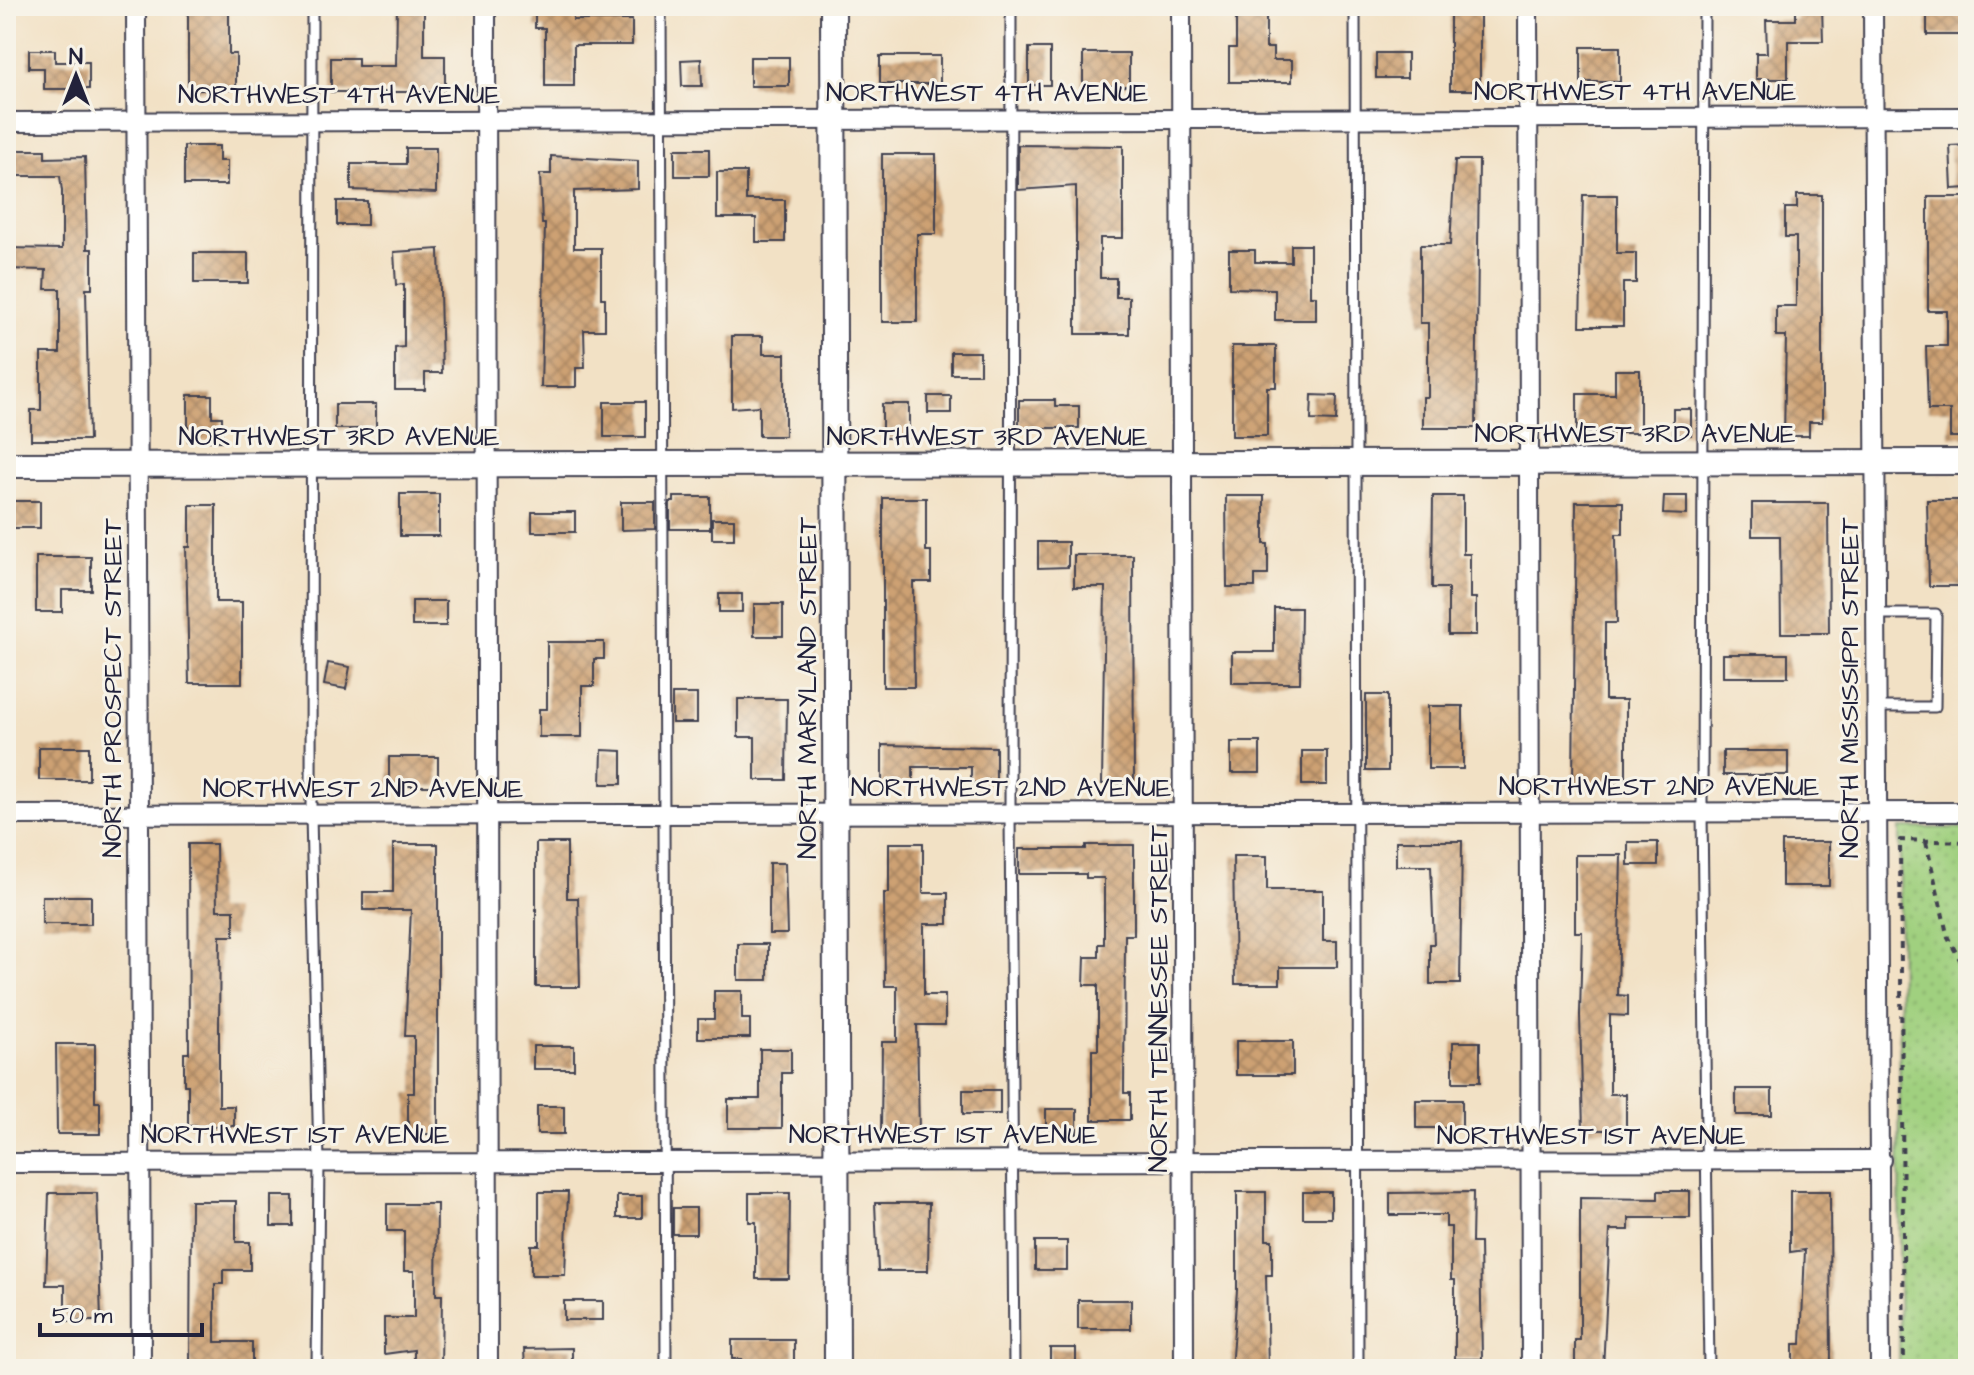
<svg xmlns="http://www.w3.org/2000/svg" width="1974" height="1375" font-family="'Architects Daughter',sans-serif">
<defs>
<pattern id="park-dots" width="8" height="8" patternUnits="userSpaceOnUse" patternTransform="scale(2)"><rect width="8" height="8" fill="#a0d07f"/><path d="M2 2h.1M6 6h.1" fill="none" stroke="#8ab26f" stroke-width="1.8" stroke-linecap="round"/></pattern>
<pattern id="building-cross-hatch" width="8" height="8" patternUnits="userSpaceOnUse" patternTransform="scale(2)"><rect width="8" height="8" fill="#cda173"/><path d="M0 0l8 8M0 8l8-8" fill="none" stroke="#a68360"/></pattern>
</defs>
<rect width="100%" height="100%" fill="#f7f3e8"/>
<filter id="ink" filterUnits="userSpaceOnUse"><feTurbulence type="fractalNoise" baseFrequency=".0125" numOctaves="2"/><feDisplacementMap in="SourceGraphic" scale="16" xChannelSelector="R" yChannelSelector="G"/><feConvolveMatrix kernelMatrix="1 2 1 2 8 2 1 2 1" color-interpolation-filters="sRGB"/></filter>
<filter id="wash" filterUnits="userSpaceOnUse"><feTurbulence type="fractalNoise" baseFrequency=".006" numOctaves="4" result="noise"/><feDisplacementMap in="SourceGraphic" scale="32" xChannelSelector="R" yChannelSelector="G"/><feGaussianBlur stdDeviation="1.8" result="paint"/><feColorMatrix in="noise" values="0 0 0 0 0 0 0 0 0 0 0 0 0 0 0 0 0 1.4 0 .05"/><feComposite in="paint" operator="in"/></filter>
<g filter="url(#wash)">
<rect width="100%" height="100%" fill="#f2e1c5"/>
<!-- park -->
<polygon fill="url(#park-dots)" stroke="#61795d" stroke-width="2" points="1900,828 1968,828 1968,1369 1899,1369"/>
<g id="blocks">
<!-- building -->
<g fill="url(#building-cross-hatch)">
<polygon points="188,6 229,6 229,54 236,54 236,90 188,90"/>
<polygon points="397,6 424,6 424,56 445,56 445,92 331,92 331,58 358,58 358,66 396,66"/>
<polygon points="535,6 573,6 573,20 632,20 632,45 574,45 574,86 545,86 545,28 535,28"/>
<polygon points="1236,6 1266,6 1266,48 1273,48 1273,60 1292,60 1292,82 1229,82 1229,48 1236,48"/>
<rect x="1450" y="6" width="30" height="84"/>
<polygon points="1796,6 1822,6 1823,41 1788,41 1788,79 1756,79 1756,53 1767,53 1766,20 1796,20"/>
<rect x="1927" y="7" width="41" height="28"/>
<rect x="1581" y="47" width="39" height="35"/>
<rect x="1029" y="48" width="21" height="37"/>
<polygon points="29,50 55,50 55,62 89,62 89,89 44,89 44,68 29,68"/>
<rect x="1083" y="53" width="46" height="33"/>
<rect x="1376" y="53" width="31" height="25"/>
<rect x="880" y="56" width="60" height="28"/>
<rect x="750" y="57" width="39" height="29"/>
<polygon points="701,59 702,86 682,86 681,60"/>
<polygon points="1018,145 1123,146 1123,238 1100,238 1100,278 1116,278 1116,297 1129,297 1129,334 1076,334 1076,186 1018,190"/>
<polygon points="1968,145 1968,188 1952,189 1950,146"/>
<polygon points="184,146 219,146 219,161 227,161 227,185 184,185"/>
<polygon points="406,148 436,148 436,193 351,190 351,164 406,164"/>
<rect x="675" y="149" width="34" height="27"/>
<polygon points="6,150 45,150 45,158 85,157 87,249 92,249 92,289 86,289 89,440 31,440 31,410 41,410 41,353 60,353 60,289 45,289 46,270 6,269 6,248 62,249 62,191 60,176 6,176"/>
<polygon points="882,154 936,154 936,234 917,234 917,322 882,322"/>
<polygon points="551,156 638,161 638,189 574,191 574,248 601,248 601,298 605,298 605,330 584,330 585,368 576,368 576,387 541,387 545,224 542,224 540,174 551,174"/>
<polygon points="1455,160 1479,160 1476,428 1423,428 1423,397 1428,397 1428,323 1420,323 1420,245 1450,245"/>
<polygon points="717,172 746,172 746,200 785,200 785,242 756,242 756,218 717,218"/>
<polygon points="1583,195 1617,195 1617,253 1636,253 1636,283 1623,283 1623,326 1580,326"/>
<polygon points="1797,195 1822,195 1822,422 1809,422 1809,436 1784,436 1786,336 1776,336 1776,306 1796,306 1796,237 1785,237 1785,208 1797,208"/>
<polygon points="1928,197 1967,197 1968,437 1950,437 1950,410 1928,410 1926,346 1947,346 1947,311 1928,311"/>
<rect x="337" y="201" width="30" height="24"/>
<polygon points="1291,245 1310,245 1310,296 1316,296 1316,320 1275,320 1275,289 1229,288 1229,250 1255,250 1255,262 1291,262"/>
<polygon points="439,249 442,373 425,373 425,390 395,390 395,348 404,347 404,284 396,285 394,252"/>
<rect x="194" y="253" width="54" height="30"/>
<polygon points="732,336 763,336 763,354 785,354 785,436 759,436 759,406 732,408"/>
<polygon points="1232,346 1276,346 1276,387 1267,387 1267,436 1232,436"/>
<rect x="951" y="352" width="29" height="22"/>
<polygon points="1615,370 1640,370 1640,433 1577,433 1577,394 1615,394"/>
<polygon points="188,395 212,395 212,417 222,417 222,441 188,441"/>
<polygon points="1312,395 1337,396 1336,421 1311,420"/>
<rect x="928" y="396" width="23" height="17"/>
<polygon points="1019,400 1055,400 1055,406 1079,406 1079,428 1019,428"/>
<rect x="604" y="402" width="41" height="35"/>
<rect x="335" y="404" width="41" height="25"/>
<rect x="882" y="404" width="27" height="34"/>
<rect x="1673" y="409" width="18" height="26"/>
<rect x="400" y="494" width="39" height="42"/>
<polygon points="1226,496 1264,496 1264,544 1268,544 1268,575 1255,575 1255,587 1227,587"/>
<polygon points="1433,496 1463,496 1463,554 1470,554 1470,598 1476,598 1476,635 1448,635 1448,588 1432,588"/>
<polygon points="1664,496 1687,496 1687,515 1663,514"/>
<polygon points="674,497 710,497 710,529 670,529 670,502 674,502"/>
<polygon points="883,498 926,498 926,551 931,551 931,582 913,582 914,687 883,687"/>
<polygon points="1927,500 1962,500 1962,569 1968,569 1968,586 1929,586"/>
<rect x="6" y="501" width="34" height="27"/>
<polygon points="621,502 655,502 655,529 621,530"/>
<polygon points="1576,502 1623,502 1623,534 1616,534 1617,623 1605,623 1605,700 1626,700 1626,784 1573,784"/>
<polygon points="1752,503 1828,503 1829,633 1781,633 1780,536 1752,536"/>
<polygon points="190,505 216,505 216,602 242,602 242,683 189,683 186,547 190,547"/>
<rect x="532" y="512" width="43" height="20"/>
<rect x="712" y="519" width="22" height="20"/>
<polygon points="1038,542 1068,542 1068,567 1038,568"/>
<polygon points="1074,555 1133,555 1134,784 1102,784 1105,587 1074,587"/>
<polygon points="36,557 91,557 91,590 62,590 62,612 36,612"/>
<rect x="719" y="594" width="23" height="18"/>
<rect x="412" y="601" width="34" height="25"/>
<rect x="754" y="604" width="29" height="32"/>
<polygon points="1274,608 1301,608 1300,683 1232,683 1232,652 1274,652"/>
<polygon points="547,642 604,642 604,659 594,659 594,686 582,686 582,737 539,737 539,709 547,709"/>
<rect x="1723" y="654" width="65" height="23"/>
<polygon points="328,663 350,667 346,689 324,685"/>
<rect x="672" y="694" width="25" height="29"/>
<rect x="1366" y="695" width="22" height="76"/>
<polygon points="738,699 787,699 786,780 755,780 755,737 738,737"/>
<rect x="1428" y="706" width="35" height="63"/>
<rect x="1231" y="742" width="29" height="31"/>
<polygon points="882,745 996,747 996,783 971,783 971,767 913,767 913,784 882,784"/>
<rect x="39" y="747" width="50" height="33"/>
<polygon points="602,750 622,751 622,784 601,784"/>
<rect x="1302" y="751" width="25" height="34"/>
<rect x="1723" y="751" width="65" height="24"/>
<rect x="389" y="757" width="49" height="29"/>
<polygon points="1396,841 1462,841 1460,984 1430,984 1430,944 1434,944 1431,866 1396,866"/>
<rect x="1628" y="842" width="30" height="23"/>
<rect x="1782" y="842" width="47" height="44"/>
<polygon points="536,843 567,843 567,898 578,898 580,987 536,987"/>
<polygon points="889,843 923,843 923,893 948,893 948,924 924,924 924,995 945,995 945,1025 917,1025 919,1133 881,1133 882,1042 897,1042 897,986 885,986 884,893 889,893"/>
<polygon points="188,844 216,844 217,910 234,910 234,936 220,936 219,1027 219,1106 234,1106 234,1126 188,1126 188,1085 184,1085 184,1053 189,1053"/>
<polygon points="393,844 438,844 438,1134 408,1134 408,1093 414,1093 414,1036 405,1036 411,910 363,910 363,892 393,892"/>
<polygon points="1086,845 1134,845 1134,935 1125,935 1124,1093 1130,1093 1130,1120 1092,1120 1092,1050 1098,1050 1098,985 1084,985 1085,957 1099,957 1099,944 1104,944 1104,878 1086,878 1086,874 1019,874 1019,849 1086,849"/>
<polygon points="1575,855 1621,855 1618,995 1628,996 1628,1016 1610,1015 1610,1094 1626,1094 1626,1130 1583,1130 1580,1015 1582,932 1575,932"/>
<polygon points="1233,856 1267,856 1267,890 1323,890 1323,941 1337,941 1337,967 1280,967 1280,984 1235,984"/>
<polygon points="769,863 785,863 787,934 769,934"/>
<rect x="42" y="896" width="49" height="28"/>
<rect x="738" y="944" width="30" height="36"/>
<polygon points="714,991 742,991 742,1019 750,1019 750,1038 698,1038 698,1019 714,1019"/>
<rect x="1236" y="1041" width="57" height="34"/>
<rect x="1453" y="1042" width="27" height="40"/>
<polygon points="56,1044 95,1044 95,1102 100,1102 100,1134 57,1134"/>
<rect x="533" y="1046" width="41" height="23"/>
<polygon points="760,1049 791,1049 791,1073 782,1073 782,1128 728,1128 728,1099 760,1099"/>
<rect x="1736" y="1089" width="36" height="26"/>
<rect x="963" y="1090" width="37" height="24"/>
<rect x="1416" y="1100" width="46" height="28"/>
<rect x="537" y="1106" width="27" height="28"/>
<rect x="1046" y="1109" width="31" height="25"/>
<polygon points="1658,1191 1690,1191 1690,1218 1629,1218 1629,1230 1610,1230 1603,1369 1575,1369 1575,1340 1580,1340 1580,1198 1658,1199"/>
<polygon points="1790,1191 1830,1191 1831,1369 1793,1369 1793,1344 1801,1344 1805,1250 1790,1252"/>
<polygon points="539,1192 568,1192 565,1275 531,1275 531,1245 539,1245"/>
<polygon points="1237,1192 1266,1192 1266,1240 1272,1240 1272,1275 1266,1275 1268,1369 1231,1369 1237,1290"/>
<rect x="1303" y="1192" width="28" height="26"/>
<polygon points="1473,1192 1472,1243 1480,1243 1482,1359 1455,1359 1455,1280 1451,1280 1451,1227 1446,1227 1446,1215 1390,1215 1390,1193"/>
<polygon points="49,1193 97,1193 101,1321 65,1321 65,1285 46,1285"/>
<polygon points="749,1193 790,1193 789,1279 756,1279 756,1222 749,1222"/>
<rect x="271" y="1196" width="22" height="30"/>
<rect x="617" y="1196" width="25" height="22"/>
<polygon points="191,1201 236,1201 236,1242 250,1242 250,1270 223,1270 223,1284 215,1284 215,1342 252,1342 252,1369 190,1369"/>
<polygon points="875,1203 929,1203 928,1271 878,1271"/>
<polygon points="387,1204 437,1204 436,1295 442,1295 441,1369 414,1369 414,1350 384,1354 384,1318 414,1318 414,1271 404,1271 404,1231 387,1231"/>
<rect x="673" y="1208" width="23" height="26"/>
<rect x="1035" y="1241" width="32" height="29"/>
<rect x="1078" y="1300" width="53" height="29"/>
<rect x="564" y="1301" width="39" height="19"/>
<polygon points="732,1340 794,1340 794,1369 742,1369 742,1359 732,1359"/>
<polygon points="572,1348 572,1369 525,1369 524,1349"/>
<rect x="1050" y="1348" width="26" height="21"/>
</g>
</g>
</g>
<g filter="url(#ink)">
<use href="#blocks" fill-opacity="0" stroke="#413f50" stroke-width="2"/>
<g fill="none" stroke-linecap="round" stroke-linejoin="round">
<!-- service casing -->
<g stroke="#413f50" stroke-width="13">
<g id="service">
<polyline points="312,6 311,815 319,1161 317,1369"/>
<polyline points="661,6 666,1369"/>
<polyline points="1011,6 1010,814 1014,1369"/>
<polyline points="1355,6 1358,1369"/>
<polyline points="1704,6 1702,813 1709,1369"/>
<polyline points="1876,614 1936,614 1935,707 1876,707"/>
</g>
</g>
<!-- minor casing -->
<g stroke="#413f50" stroke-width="22">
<g id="minor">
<polyline points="136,6 141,1369"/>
<polyline points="486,6 488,1369"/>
<polyline points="1181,6 1184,1369"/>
<polyline points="1528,6 1531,1369"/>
<polyline points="1873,6 1880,1369"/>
<polyline points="6,122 1968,117"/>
<polyline points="6,815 1968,812"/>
<polyline points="6,1163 1881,1160"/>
</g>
</g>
<!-- tertiary casing -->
<g stroke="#413f50" stroke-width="28">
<g id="tertiary">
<polyline points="833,6 837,1369"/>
<polyline points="6,465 1968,462"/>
</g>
</g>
<!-- path -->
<g stroke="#413f50" stroke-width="4" stroke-dasharray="6 6" stroke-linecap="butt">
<polyline points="1926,842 1948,938 1968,974"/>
<polyline points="1904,1369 1900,840 1968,842"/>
</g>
<!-- service -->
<use href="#service" stroke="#fff" stroke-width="9"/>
<!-- minor -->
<use href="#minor" stroke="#fff" stroke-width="18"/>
<!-- tertiary -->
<use href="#tertiary" stroke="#fff" stroke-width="24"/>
</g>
</g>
<g text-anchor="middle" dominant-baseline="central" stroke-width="6" stroke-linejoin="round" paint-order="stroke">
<!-- street labels -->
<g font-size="26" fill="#22223b" stroke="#f7f3e8">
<text x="1635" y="92">NORTHWEST 4TH AVENUE</text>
<text x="987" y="93">NORTHWEST 4TH AVENUE</text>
<text x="339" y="95">NORTHWEST 4TH AVENUE</text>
<text x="1635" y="434">NORTHWEST 3RD AVENUE</text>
<text x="339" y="437">NORTHWEST 3RD AVENUE</text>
<text x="987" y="437">NORTHWEST 3RD AVENUE</text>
<text transform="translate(113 688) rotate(-90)">NORTH PROSPECT STREET</text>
<text transform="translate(808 688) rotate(-90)">NORTH MARYLAND STREET</text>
<text transform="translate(1850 688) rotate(-90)">NORTH MISSISSIPPI STREET</text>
<text x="1659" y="787">NORTHWEST 2ND AVENUE</text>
<text x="1011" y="788">NORTHWEST 2ND AVENUE</text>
<text x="363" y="789">NORTHWEST 2ND AVENUE</text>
<text transform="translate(1159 999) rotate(-90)">NORTH TENNESSEE STREET</text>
<text x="295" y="1135">NORTHWEST 1ST AVENUE</text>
<text x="943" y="1135">NORTHWEST 1ST AVENUE</text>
<text x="1591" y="1136">NORTHWEST 1ST AVENUE</text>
</g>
</g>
<!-- margin -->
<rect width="1974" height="1375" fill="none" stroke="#f7f3e8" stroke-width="32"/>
<!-- north arrow -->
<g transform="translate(76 76)" stroke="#f7f3e8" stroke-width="6" paint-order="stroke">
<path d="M0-6L14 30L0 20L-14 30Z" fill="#22223b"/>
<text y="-12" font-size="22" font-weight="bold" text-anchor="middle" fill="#22223b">N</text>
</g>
<!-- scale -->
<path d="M40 1323v12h162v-12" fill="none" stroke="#22223b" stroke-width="4"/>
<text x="52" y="1323" font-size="24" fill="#22223b" stroke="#f7f3e8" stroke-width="6" paint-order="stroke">50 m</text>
</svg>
